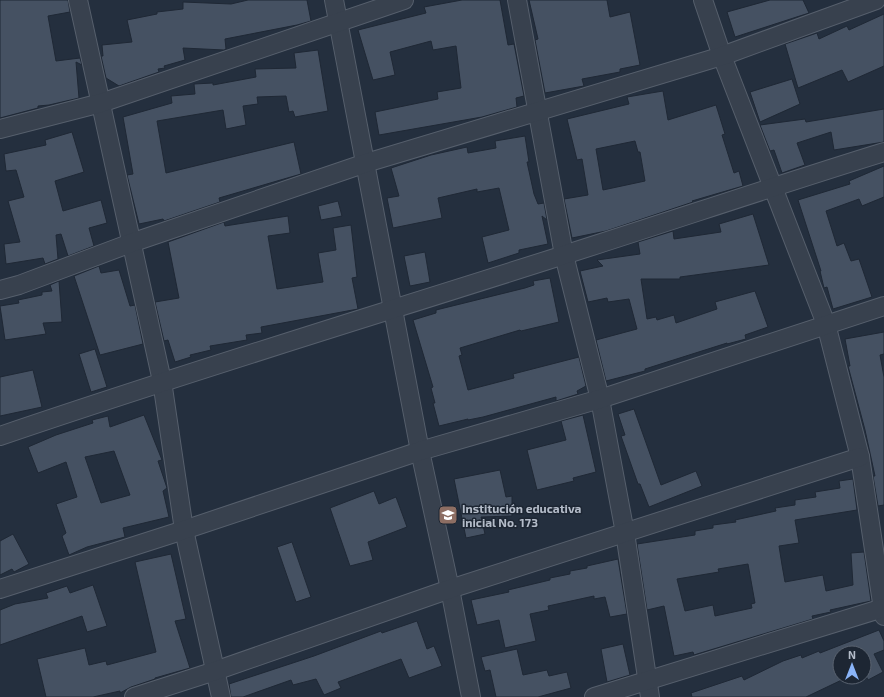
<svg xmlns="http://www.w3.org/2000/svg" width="884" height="697" font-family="'Exo 2',sans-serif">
<rect width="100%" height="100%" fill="#242f3e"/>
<!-- building -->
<g fill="#455162" stroke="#1f2835" fill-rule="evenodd">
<polygon points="0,0 68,0 70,12 48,16 56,61 80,58 82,65 76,62 79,98 49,105 38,106 38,108 0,118"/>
<polygon points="248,0 307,0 311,21 297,25 225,39 226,49 224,50 183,48 185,60 164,66 165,68 158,69 159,72 119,86 106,78 101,56 103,56 102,45 132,42 127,20 157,14 157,12 183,9 183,2 231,4"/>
<polygon points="462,0 500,0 508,45 514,44 524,96 516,98 517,107 482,117 379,135 375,112 438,99 437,92 461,88 456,46 433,50 431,41 390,52 395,75 373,80 358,30 426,13 424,7"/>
<polygon points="529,0 607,0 610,17 630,12 640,65 620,69 620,72 582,79 584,86 545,93 535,40 538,39"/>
<polygon points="770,0 803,0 809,13 735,37 727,12"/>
<polygon points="884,14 884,66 848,82 842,70 798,88 785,44 817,33 819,39 847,26 849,30"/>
<polygon points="318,50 328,111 295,117 293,111 289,112 286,96 257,97 258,104 243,106 246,125 226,129 223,110 157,121 166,173 294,142 301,174 219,198 220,202 164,221 163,219 139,224 127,175 133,174 123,117 172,103 171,96 195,94 194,84 213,83 213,85 256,77 255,69 296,68 294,53"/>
<polygon points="792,79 800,104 760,122 750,92"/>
<path d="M663 91 668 120 716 105 725 134 722 135 734 173 739 171 743 186 692 201 693 202 606 231 572 238 564 199 588 195 582 159 577 160 567 119 629 104 627 97ZM635 141 638 152H640L645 181 603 190 596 149Z"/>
<polygon points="884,109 884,142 834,150 831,132 797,143 805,165 782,173 774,150 770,151 760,125 805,119 806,122"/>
<polygon points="72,132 84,172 55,181 63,211 101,200 107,223 89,228 94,246 68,256 61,234 56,235 58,259 45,264 43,258 6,264 4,244 20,242 8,201 24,197 16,170 6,171 4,154 46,145 45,140"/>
<polygon points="525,136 529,162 527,162 534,194 538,204 544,203 547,220 542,216 548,244 519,250 519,253 488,263 482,237 509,230 499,188 477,192 477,189 438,198 442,218 393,228 387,198 399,196 391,168 431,155 467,147 468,153 496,148 495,141"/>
<polygon points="884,166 884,197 862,206 859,199 826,211 837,246 844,243 851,261 859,259 872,297 833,309 827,287 824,288 820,271 821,271 798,200 850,184 849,181"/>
<polygon points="338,201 342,216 321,220 318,206"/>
<polygon points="753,214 769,265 680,277 680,279 641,279 647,319 656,317 657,320 674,315 676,323 717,309 715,302 755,291 768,327 745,335 746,339 727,344 727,343 645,369 645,371 606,381 596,340 637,329 629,299 608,302 607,298 588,302 580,271 603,266 597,260 640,254 638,242 673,231 674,239 721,232 719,224"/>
<polygon points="288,216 290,233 268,236 277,289 323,282 318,253 336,250 333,228 351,225 357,277 352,278 358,309 261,327 262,333 246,335 247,340 210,346 211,350 190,355 191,357 175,362 168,340 164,341 155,302 179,298 168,242 224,222 225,226"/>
<polygon points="425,252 430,282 410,286 404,256"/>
<polygon points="99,266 101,273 119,270 130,306 135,305 143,344 100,355 74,276"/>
<polygon points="550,278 559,322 521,331 520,330 460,348 462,355 459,356 468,390 514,378 513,374 579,357 586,386 577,391 578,394 556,401 556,397 483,417 468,420 468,419 439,426 433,403 435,403 431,388 433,387 413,320 436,313 436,310 525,288 534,285 533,281"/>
<polygon points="59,281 62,322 43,323 46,334 5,340 0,306 19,303 18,300 42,295 42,292 52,291 50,285"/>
<polygon points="884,332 884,354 880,355 884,377 884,505 878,506 873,476 875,476 865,430 848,366 850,366 845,339"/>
<polygon points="95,349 107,387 91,392 79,354"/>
<polygon points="33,370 42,407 0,416 0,377"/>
<polygon points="634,409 661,485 696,471 702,486 649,507 640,484 638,484 621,436 625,435 618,414"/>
<path d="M144 415 162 460 158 461 167 488 163 491 169 517 123 528 125 537 87 547 69 555 62 536 66 533 56 504 77 497 66 462 38 473 28 447 56 435 93 423 92 420 108 416 110 427ZM114 451 130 495 101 503 85 457Z"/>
<polygon points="583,415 596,472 573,478 574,481 537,490 527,450 566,440 561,421"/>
<polygon points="500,470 506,497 512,496 512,516 481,517 485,534 466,538 454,479"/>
<path d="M853 479 857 510 795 520 799 543 779 546 782 565 785 582 823 575 826 591 853 585 851 553 864 552 871 601 830 610 831 612 812 616 813 619 697 654 694 655 693 652 674 656 664 606 647 610 637 544 695 535V531L713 528V525L736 522 735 520 776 511 775 508 795 505V500L816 497 815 492 840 488 839 481ZM748 564 755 603 751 604 752 608 715 616 713 605 685 611 677 579 719 572 718 569Z"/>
<polygon points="374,491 379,504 396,497 407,527 368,542 373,560 350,566 330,508"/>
<polygon points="13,534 29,564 14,572 12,569 0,575 0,541"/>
<polygon points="292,542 311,597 296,602 277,547"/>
<polygon points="171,554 186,619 175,621 190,668 155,678 155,679 131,687 120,693 120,691 93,697 46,697 37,659 85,648 89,665 106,661 107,665 156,652 135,562"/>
<polygon points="618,559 627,614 610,617 605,597 594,599 594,596 548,606 549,610 530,614 536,641 505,648 499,620 477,625 471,600 509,592 508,590 550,580 550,578 570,574 570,571 587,568 587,566"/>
<polygon points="93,585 107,626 87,632 82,616 0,645 0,610 15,604 48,598 46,593 67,586 70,593"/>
<polygon points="417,621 427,649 434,646 442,666 409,678 401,659 338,682 341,688 324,695 316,679 293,685 291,680 243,697 231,697 229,684 314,656 381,631 382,633"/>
<polygon points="879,630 884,641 884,650 874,654 883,672 868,680 864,672 864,653 840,653 840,677 848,677 806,697 692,697 691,693 742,676 744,680 783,661 801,655 802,658 819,651 820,653"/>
<polygon points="623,644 630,675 607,682 601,649"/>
<polygon points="517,649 523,675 547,670 549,676 567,672 571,688 538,697 496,697 490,670 485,671 481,657"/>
</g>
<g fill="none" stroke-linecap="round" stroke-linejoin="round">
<!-- street casing -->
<g stroke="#565f6c" stroke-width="20">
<g id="street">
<polyline points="78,0 162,381 184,530 221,697"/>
<polyline points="334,0 420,451 450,589 471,697"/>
<polyline points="517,0 564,255 600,399 625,533 650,697"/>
<polyline points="703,0 722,56 826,324 860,457 884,616"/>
<polyline points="0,129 101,103 404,0"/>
<polyline points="0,290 19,285 131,243 366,163 722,56 876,0"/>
<path d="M0 436C187 372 376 315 564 255 671 221 777 185 884 152"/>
<polyline points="0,589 184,530 420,451 600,399 884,306"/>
<polyline points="134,697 215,671 450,589 860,457"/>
<polyline points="594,697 883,608"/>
</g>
</g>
<!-- street -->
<use href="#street" stroke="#38414e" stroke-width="18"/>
</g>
<!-- icons -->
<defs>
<g id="school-square" transform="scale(1)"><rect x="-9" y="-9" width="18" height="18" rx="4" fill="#8d6e63" stroke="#1d2633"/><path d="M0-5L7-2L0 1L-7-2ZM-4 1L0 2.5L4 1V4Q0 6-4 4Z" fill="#fff"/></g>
</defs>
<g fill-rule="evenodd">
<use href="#school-square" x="448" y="515"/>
</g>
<g text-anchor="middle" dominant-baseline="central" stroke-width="3" stroke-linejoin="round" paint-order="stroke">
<!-- poi labels -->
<g font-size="12" font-weight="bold" fill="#b4bcc9" stroke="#1d2633" text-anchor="start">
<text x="462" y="508">Institución educativa<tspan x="462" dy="14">inicial No. 173</tspan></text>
</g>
</g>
<!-- north arrow -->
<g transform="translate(852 665)"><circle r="19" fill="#1d2633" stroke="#59626f"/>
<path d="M0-3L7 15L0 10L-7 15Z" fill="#8ab4f8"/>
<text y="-6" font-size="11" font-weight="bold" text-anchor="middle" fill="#b4bcc9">N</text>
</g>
</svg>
